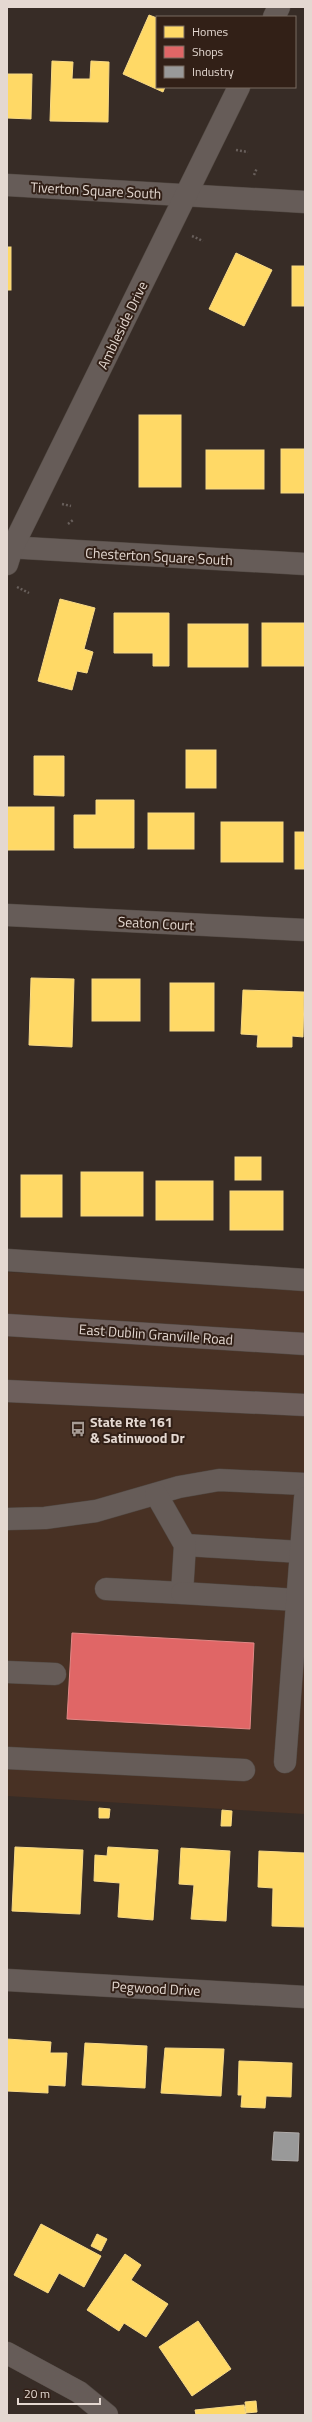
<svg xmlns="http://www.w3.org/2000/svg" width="312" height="2422" font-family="'Titillium Web',sans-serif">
<rect width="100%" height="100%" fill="#372c26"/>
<!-- built -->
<polygon fill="#483124" points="7,1272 305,1286 305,1814 7,1796"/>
<!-- homes -->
<g fill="#ffd966" stroke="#f7d986">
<polygon points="149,15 157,18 157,87 165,87 163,92 123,74"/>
<polygon points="52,61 73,62 72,79 90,79 91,61 109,62 108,122 50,121"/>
<polygon points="7,74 32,74 31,119 7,118"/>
<rect x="7" y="247" width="4" height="43"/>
<polygon points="236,253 272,270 244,326 209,309"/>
<rect x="292" y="266" width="13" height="40"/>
<rect x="139" y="415" width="42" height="72"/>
<rect x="281" y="449" width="24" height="44"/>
<rect x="206" y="450" width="58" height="39"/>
<polygon points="60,599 95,608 84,649 93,652 87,673 77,671 72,690 38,681"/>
<polygon points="114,613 169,613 169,666 153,666 153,653 114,653"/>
<rect x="262" y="623" width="43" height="43"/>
<rect x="188" y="624" width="60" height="43"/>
<rect x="186" y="750" width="30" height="38"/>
<polygon points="34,756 64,756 64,796 34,795"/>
<polygon points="96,800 134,800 134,848 74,848 74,815 96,815"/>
<rect x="7" y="807" width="47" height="43"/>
<rect x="148" y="813" width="46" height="36"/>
<rect x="221" y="822" width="62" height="40"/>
<rect x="295" y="832" width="10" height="37"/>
<polygon points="31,978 74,979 72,1047 29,1045"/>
<rect x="92" y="979" width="48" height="42"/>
<rect x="170" y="983" width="44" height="48"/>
<polygon points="243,990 304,992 303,1037 292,1036 292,1047 257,1047 258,1035 241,1034"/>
<rect x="235" y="1157" width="26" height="23"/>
<rect x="81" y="1172" width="62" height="44"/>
<rect x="21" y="1175" width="41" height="42"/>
<rect x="156" y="1181" width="57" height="39"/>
<rect x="230" y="1191" width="53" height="39"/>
<polygon points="99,1808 110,1809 109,1818 99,1818"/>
<polygon points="222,1810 232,1811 231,1826 221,1826"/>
<polygon points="15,1847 83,1850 80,1914 12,1911"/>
<polygon points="108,1847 158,1850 153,1920 118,1917 120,1883 94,1881 95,1855 107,1856"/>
<polygon points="181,1848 230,1851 226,1921 191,1919 194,1885 179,1884"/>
<polygon points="259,1851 305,1853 305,1927 272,1926 273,1888 258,1887"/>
<polygon points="7,2039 51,2042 50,2053 67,2053 65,2086 48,2085 48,2093 7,2091"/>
<polygon points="85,2043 147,2046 145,2088 82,2085"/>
<polygon points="165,2048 224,2049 221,2096 161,2093"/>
<polygon points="239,2061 292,2063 291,2097 266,2096 265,2108 241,2107 242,2095 238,2095"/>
<polygon points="41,2224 101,2256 84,2287 59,2273 48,2293 14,2275"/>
<polygon points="97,2234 107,2239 101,2251 91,2246"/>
<polygon points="125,2254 141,2265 131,2280 168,2304 146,2337 124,2323 119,2331 87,2310"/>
<polygon points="198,2321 231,2369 192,2396 159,2347"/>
<polygon points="256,2401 257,2412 246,2413 245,2402"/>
<polygon points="244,2405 246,2415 196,2415 195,2410"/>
</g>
<!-- shops -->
<polygon fill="#e06666" stroke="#e18886" points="72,1633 254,1643 250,1729 67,1719"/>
<!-- industry -->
<polygon fill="#999" stroke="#b0acaa" points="274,2132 299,2133 298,2161 272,2160"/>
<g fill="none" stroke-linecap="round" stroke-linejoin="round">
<!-- minor casing -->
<g stroke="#514842" stroke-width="23">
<g id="minor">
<polyline points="274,17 279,7"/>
<polyline points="7,185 305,202"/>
<polyline points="7,547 305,564"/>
<polyline points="7,564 12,548 239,87"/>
<polyline points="7,915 305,930"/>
<polyline points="7,1260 305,1280"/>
<polyline points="7,1519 45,1518 96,1511 179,1487 219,1480 305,1484"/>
<polyline points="185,1545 301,1552"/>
<polyline points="106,1589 182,1593 185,1545 156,1494"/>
<polyline points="182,1593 297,1600"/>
<polyline points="7,1672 55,1674"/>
<polyline points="7,1758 244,1770"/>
<polyline points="285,1762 305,1498"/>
<polyline points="7,1980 305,1997"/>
<polyline points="7,2353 79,2392 107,2415"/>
</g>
</g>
<!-- major casing -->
<g stroke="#514842" stroke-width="23">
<g id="major">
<polyline points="7,1325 305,1344"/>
<polyline points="7,1391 305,1405"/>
</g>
</g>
<!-- path -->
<g stroke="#685f5b" stroke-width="2.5" stroke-dasharray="2 2" stroke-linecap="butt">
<polyline points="236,150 248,152"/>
<polyline points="254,175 257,168"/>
<polyline points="192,236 203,241"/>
<polyline points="62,504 71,506"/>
<polyline points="68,524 73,520"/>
<polyline points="17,587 29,593"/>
</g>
<!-- minor -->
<use href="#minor" stroke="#665c58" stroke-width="22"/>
<!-- major -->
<use href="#major" stroke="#6d5f5c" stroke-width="22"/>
</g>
<!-- icons -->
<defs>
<g id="bus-bare" transform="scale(1.2)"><path d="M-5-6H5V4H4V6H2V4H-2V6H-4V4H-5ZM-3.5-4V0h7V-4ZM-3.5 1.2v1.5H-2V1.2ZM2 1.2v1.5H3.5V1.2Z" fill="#a79c95" stroke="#322017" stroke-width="2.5" paint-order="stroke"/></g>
</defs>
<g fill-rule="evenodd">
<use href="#bus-bare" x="78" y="1429"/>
</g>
<g text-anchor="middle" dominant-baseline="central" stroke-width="4" stroke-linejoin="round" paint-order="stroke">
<!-- street labels -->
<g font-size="14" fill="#e4d8d1" stroke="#322017">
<text transform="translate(96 190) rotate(3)">Tiverton Square South</text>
<text transform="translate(122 325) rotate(-64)">Ambleside Drive</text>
<text transform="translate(159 556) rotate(3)">Chesterton Square South</text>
<text transform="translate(156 923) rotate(3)">Seaton Court</text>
<text transform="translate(156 1334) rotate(4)">East Dublin Granville Road</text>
<text transform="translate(156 1988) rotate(3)">Pegwood Drive</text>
</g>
<!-- poi labels -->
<g font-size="14" font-weight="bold" fill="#e4d8d1" stroke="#322017" text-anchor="start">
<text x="90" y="1421">State Rte 161<tspan x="90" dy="16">&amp; Satinwood Dr</tspan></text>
</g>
</g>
<!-- border -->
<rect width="312" height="2422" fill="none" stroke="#e4d8d1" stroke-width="16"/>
<!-- legend -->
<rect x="156" y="16" width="140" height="72" fill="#322017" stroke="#796a61"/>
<rect x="164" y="26" width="20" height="12" fill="#ffd966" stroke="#796a61"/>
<text x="192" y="36" font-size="12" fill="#e4d8d1">Homes</text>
<rect x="164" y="46" width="20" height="12" fill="#e06666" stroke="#796a61"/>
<text x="192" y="56" font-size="12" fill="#e4d8d1">Shops</text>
<rect x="164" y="66" width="20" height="12" fill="#999999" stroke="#796a61"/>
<text x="192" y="76" font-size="12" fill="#e4d8d1">Industry</text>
<!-- scale -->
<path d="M18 2398v6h82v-6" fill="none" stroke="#e4d8d1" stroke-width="2"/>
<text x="24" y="2398" font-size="12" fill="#e4d8d1" stroke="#322017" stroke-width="3" paint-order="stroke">20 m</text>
</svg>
